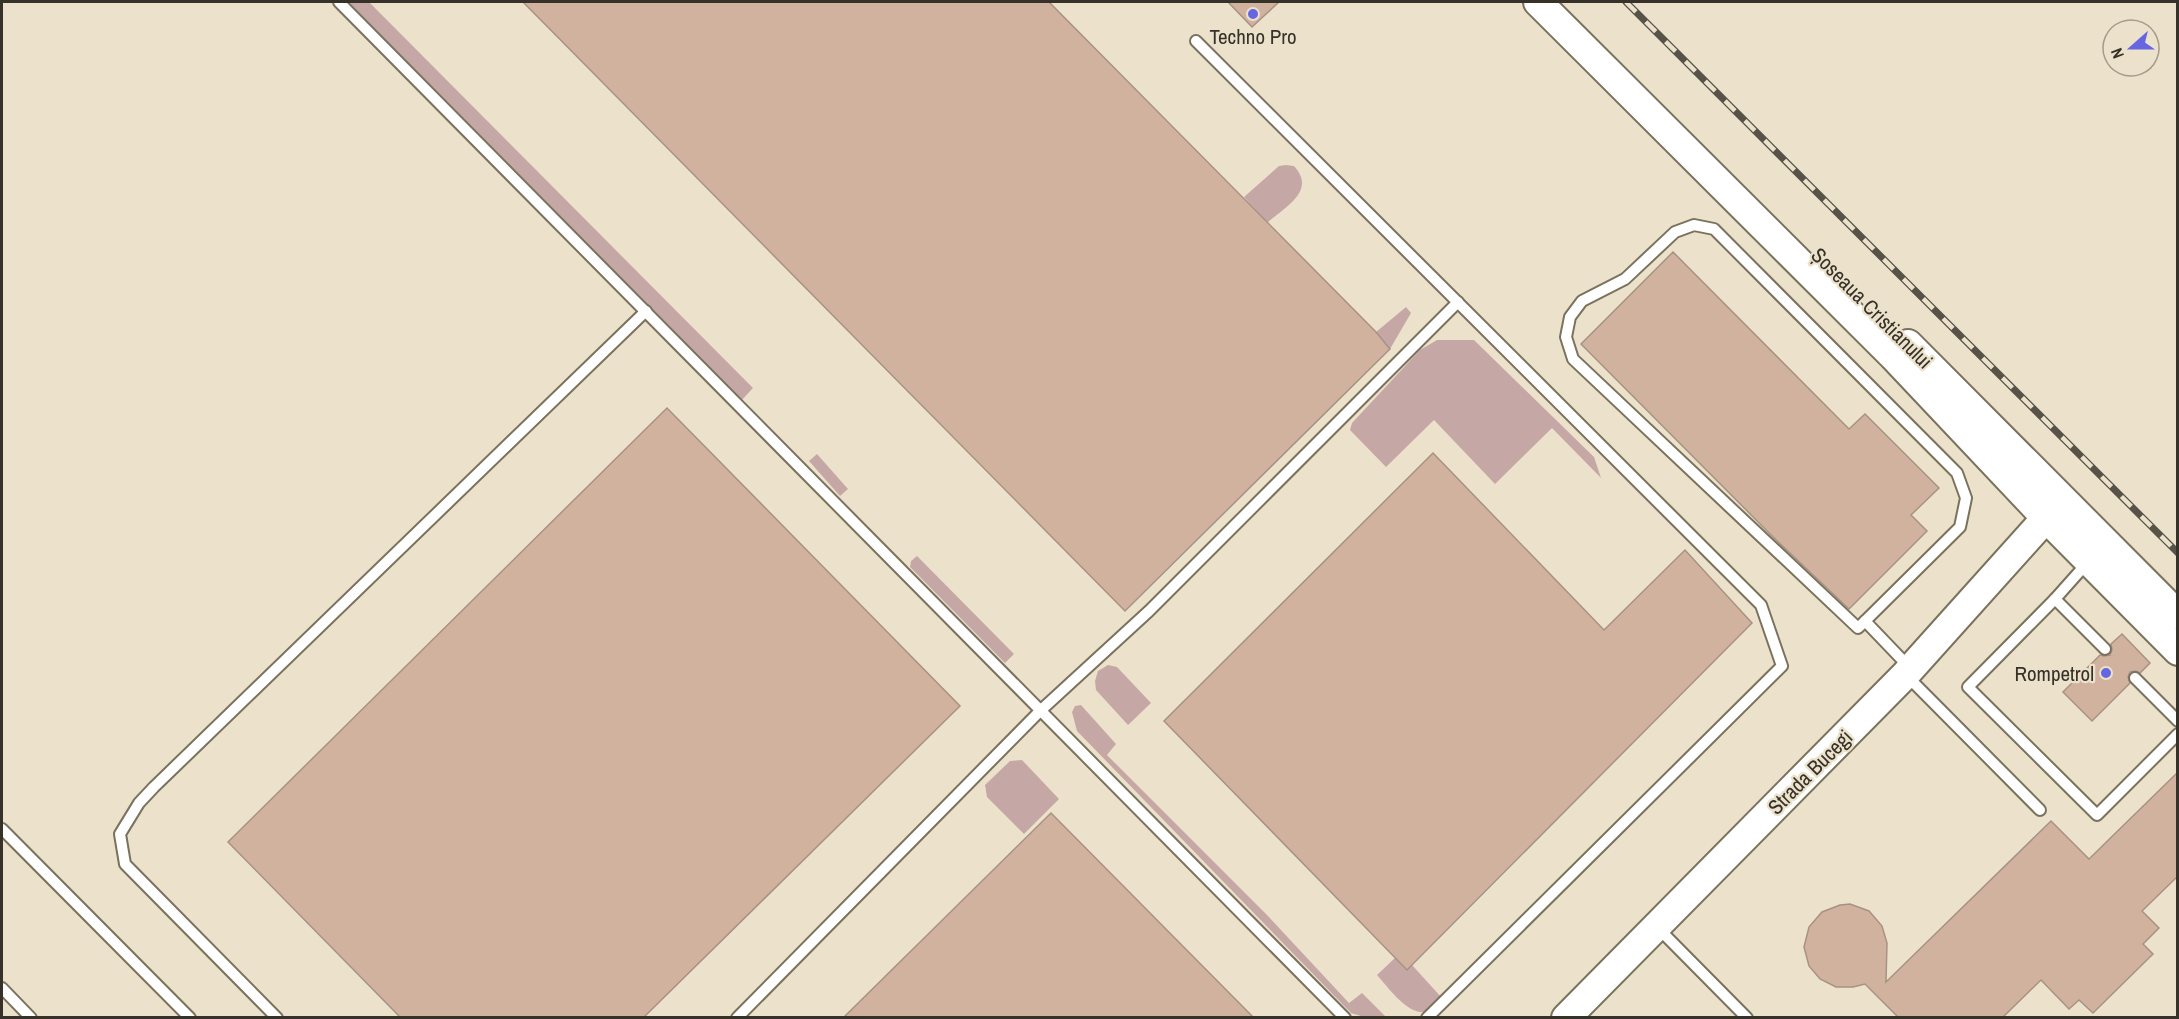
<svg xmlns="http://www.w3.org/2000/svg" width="2179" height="1019" font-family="'Archivo Narrow',sans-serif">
<rect width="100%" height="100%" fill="#ece2cb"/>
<!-- green -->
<g fill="#c5a8a6">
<polygon points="344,2 369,2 753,388 741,401"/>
<path d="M1286 165 1294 166C1317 191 1285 207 1267 223L1244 197 1279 166Z"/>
<polygon points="1406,307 1411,313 1390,349 1376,332"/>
<polygon points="1437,340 1474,340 1594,457 1601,478 1552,428 1495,484 1434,420 1386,467 1350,430 1352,423 1420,350"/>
<polygon points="817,454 848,489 840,496 809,461"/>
<polygon points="917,556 1014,654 1005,663 910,567 911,561"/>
<polygon points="1108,665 1117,667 1151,703 1128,725 1096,690 1095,681 1098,671"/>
<polygon points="1081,705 1116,744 1107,755 1268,916 1349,1003 1362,993 1386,1017 1364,1017 1351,1013 1077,731 1072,712 1075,706"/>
<polygon points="1022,760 1059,799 1024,834 987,797 985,785 1010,761"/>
<path d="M1396 957 1412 965 1442 998C1438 1002 1434 1009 1429 1011 1410 1019 1388 987 1377 975Z"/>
</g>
<!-- building -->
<g fill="#d0b29f" stroke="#a79284" stroke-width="1.5">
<polygon points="523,2 1049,2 1376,332 1390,349 1125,611"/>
<polygon points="1228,2 1279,2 1252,27"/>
<polygon points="1673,252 1849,429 1865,414 1939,488 1911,515 1927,531 1849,609 1773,537 1581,344"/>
<polygon points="667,408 960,706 644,1017 400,1017 228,842"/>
<polygon points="1433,453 1604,630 1685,550 1752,623 1407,970 1164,721"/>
<polygon points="2122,634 2150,663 2140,673 2136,671 2130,672 2128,677 2130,683 2092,721 2063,692 2100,655 2104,656 2110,655 2112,650 2111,644"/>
<polygon points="2178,772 2178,876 2142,911 2159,928 2143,944 2153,954 2093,1013 2079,1000 2069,1009 2041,980 2003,1017 1898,1017 1865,984 1853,987 1836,987 1820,979 1809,966 1804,947 1809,927 1822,912 1840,905 1850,904 1869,911 1882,926 1887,943 1886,982 2051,821 2089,859"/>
<polygon points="1051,813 1253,1017 844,1017"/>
</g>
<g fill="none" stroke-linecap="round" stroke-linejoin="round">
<!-- lane casing -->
<g stroke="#7a725d" stroke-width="14">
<g id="lane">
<polyline points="339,2 1345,1018"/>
<polyline points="1196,41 1761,605 1782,666 1427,1018"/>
<polygon points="1694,225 1714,229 1957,473 1966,498 1960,527 1858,628 1573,359 1566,337 1570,317 1582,301 1625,279 1675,232"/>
<polyline points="2088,562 2055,599 2105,649"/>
<polyline points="2055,599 1968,687 2097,815 2178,734"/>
<polyline points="1865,621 1911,669"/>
<polyline points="1906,675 2040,810"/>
<polyline points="2135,678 2178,721"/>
<polyline points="2,829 190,1018"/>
<polyline points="1657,927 1747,1018"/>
<polyline points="2,988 31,1018"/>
<polyline points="277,1018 125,864 120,834 139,803 154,787 646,311"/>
<polyline points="737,1018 1040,711 1149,611 1458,302"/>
</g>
</g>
<!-- secondary casing -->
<g stroke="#7a725d" stroke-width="32">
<g id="secondary">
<polyline points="1538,2 1893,356 2046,518 2178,651"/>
<polyline points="1908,344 2178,615"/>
<polyline points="1566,1018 1905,675 2046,518"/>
</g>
</g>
<!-- lane -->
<use href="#lane" stroke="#fff" stroke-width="10"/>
<!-- secondary -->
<use href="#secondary" stroke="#fff" stroke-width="28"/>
<!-- rail casing -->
<g stroke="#585348" stroke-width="7">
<polyline id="rail" points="1626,2 2178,553"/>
</g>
<!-- rail -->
<use href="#rail" stroke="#ece2cb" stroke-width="4.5" stroke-dasharray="14" stroke-linecap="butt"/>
</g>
<!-- markers -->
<g fill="#6667e0" stroke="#ece2cb" stroke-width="2">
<circle cx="1253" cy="14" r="6"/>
<circle cx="2106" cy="673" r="6"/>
</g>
<g text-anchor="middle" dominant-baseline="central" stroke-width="4.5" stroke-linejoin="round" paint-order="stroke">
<!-- poi labels -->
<g font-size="21" fill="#363229" stroke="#ece2cb">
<text x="1253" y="36">Techno Pro</text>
<text x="2094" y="673" text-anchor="end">Rompetrol</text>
</g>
<!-- street labels -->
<g font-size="21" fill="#363229" stroke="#ece2cb">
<text transform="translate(1872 308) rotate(45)">Șoseaua Cristianului</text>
<text transform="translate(1810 772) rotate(-45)">Strada Bucegi</text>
</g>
</g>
<!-- border -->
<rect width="2179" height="1019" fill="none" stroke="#363229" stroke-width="6"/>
<!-- north arrow -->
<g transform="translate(2131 48) rotate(249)"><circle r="28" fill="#ece2cb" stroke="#a39c8a" stroke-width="1.5"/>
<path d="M0-4.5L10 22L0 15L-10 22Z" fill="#6667e0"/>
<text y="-9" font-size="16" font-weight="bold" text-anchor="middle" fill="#363229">N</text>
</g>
</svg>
